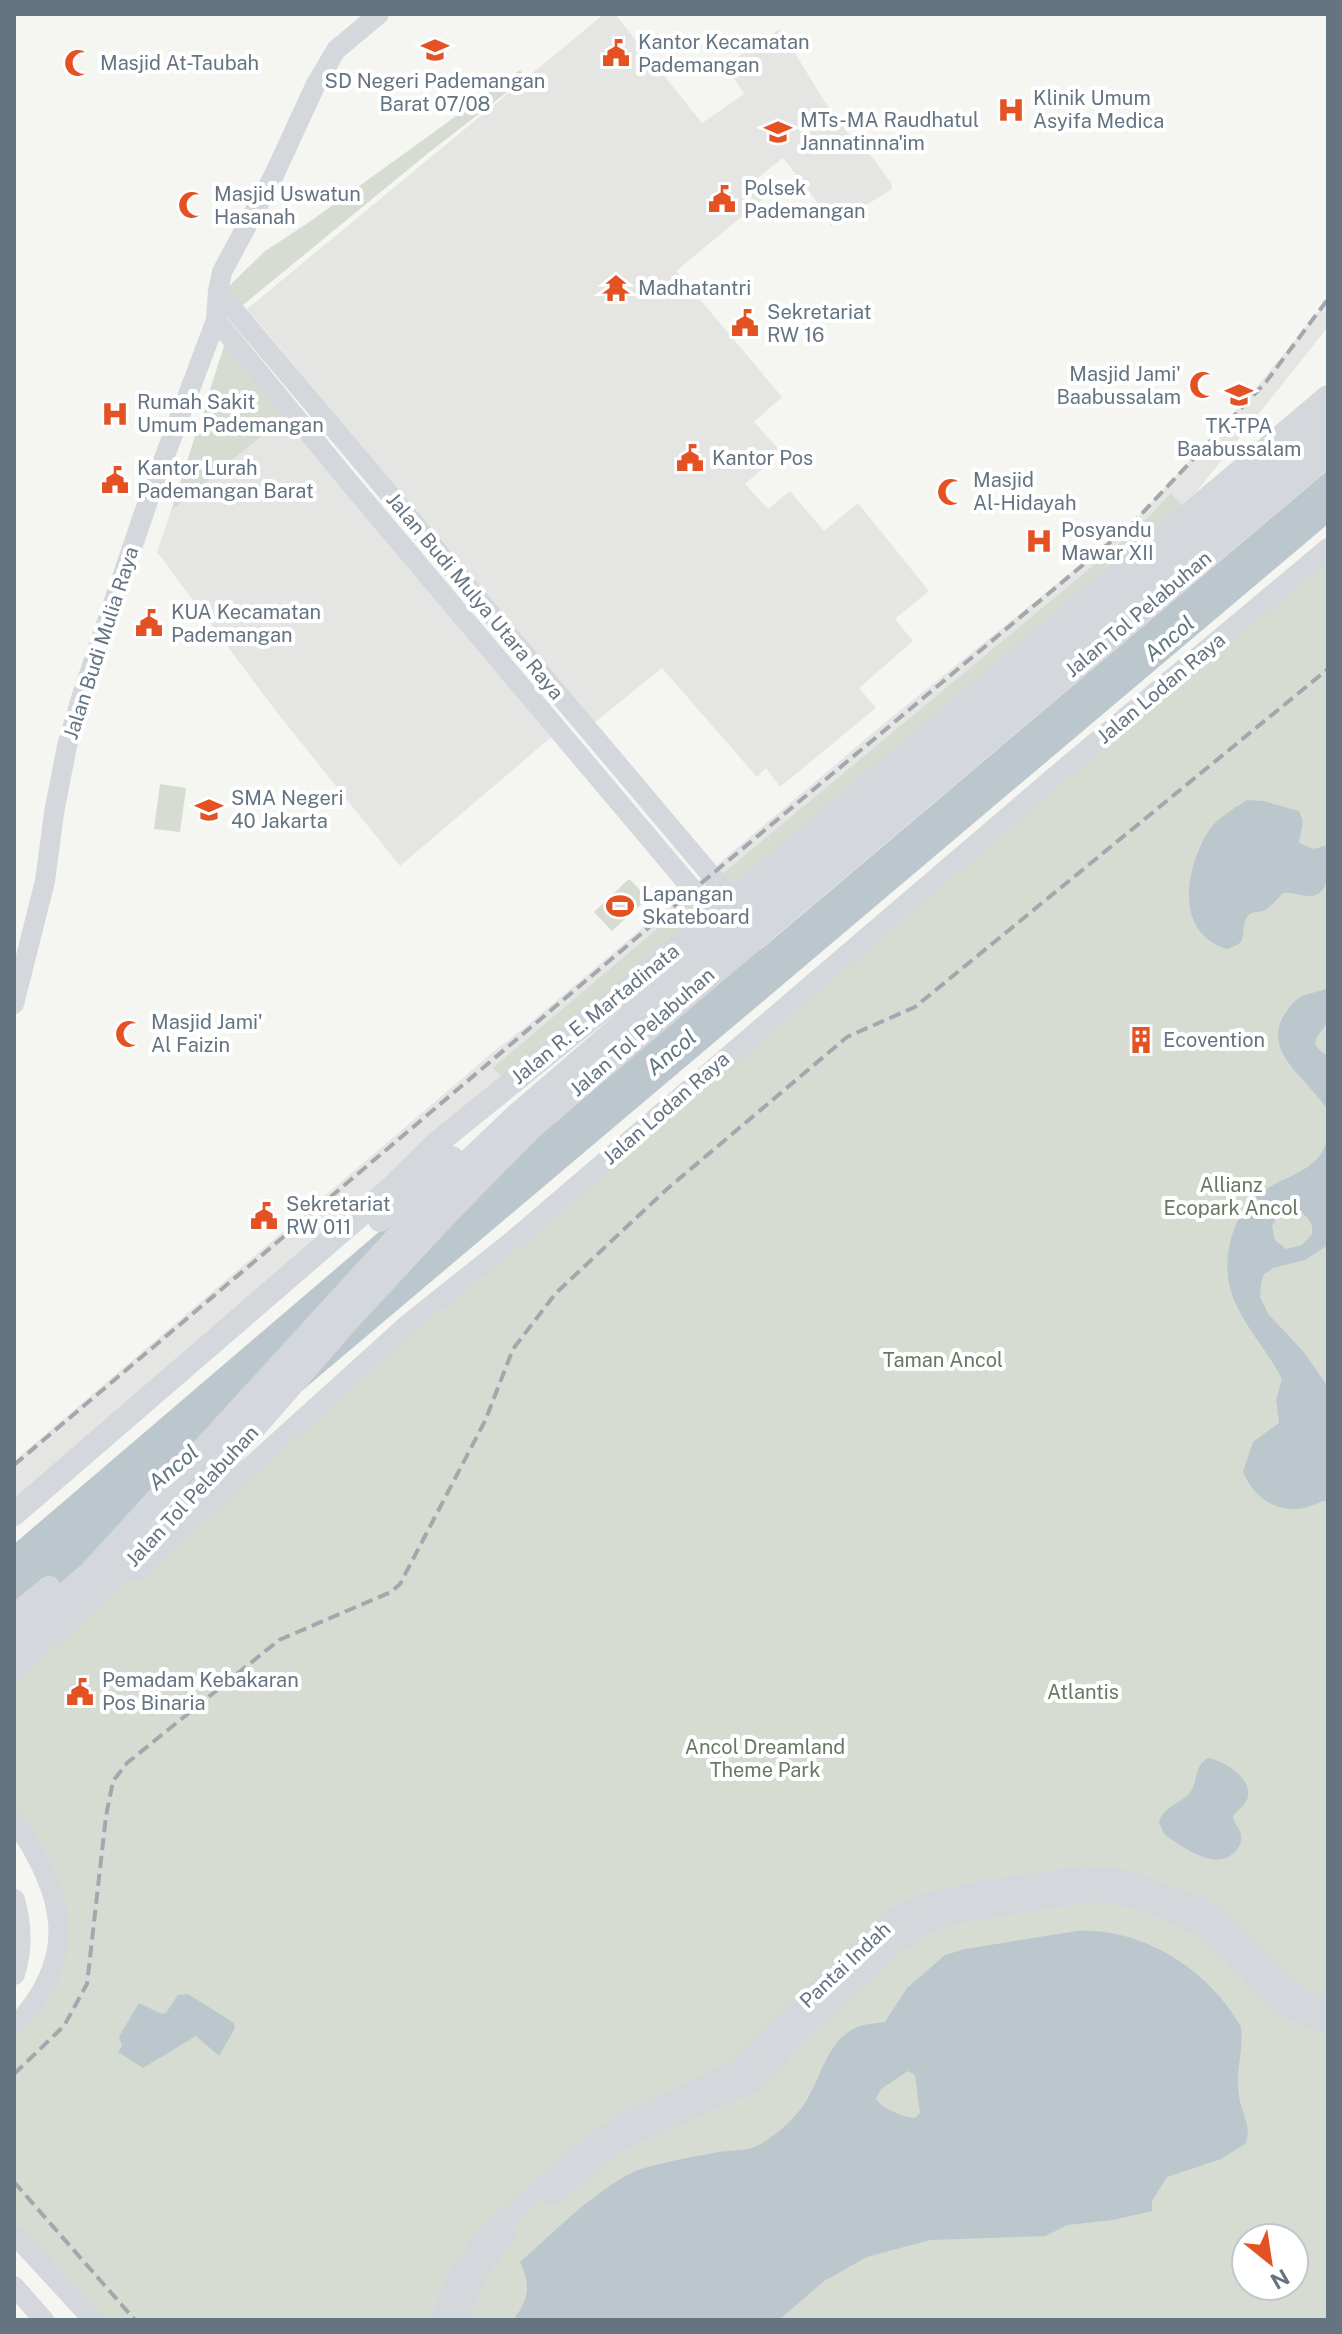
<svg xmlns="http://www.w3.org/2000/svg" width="1342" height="2334" font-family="'Public Sans',sans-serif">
<rect width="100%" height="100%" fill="#f5f5f1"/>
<!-- built -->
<g fill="#e5e6e4">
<polygon points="604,14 615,14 702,123 744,94 725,65 780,29 825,102 854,141 859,146 863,145 892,184 891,190 831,226 814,198 783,158 750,184 762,200 676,271 782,397 754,422 782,453 745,484 768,509 790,491 824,531 858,503 929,591 895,619 913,641 859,688 876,708 780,787 766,768 757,777 662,668 594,723 247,309"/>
<polygon points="1328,300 1328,327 1154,545 14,1514 14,1461 499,1047 524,1028 887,721 1133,522 1250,395"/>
<polygon points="287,415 556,733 400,866 275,710 157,552 171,511"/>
</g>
<!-- green -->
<g fill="#d6dcd2" fill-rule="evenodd">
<polygon points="520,70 525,78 427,154 243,305 227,288 265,251 308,223"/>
<polygon points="225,343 287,415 171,511"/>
<polygon points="1171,493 1184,508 733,901 715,880 1137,529"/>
<path d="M1328 548V2320H100L14 2221V2025L59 1934 14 1820V1677L225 1492ZM1246 2238H1294V2286H1246Z"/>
<polygon points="160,784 186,788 180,832 154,829"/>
<polygon points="629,879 648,898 612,931 594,912"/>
<polygon points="697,895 715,916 512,1087 493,1068"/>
</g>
<!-- water -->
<g fill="#bbc7cc" fill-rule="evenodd">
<polygon points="1328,470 1328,524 14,1634 14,1544 428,1190 765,946"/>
<path d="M1247 800 1263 801 1299 811 1303 821 1299 843 1314 849 1328 845C1328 862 1333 895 1310 896 1301 896 1293 892 1283 893 1277 899 1271 907 1263 911 1257 913 1249 911 1246 919 1239 934 1251 942 1227 949 1174 933 1185 869 1208 832 1217 818 1233 809 1247 800Z"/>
<path d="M1328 988C1328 997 1329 1008 1328 1017 1326 1035 1301 1040 1328 1056V1111C1312 1082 1262 1054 1283 1017 1287 1011 1292 1002 1299 998 1307 993 1319 992 1328 988Z"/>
<path d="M1328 1136V1245L1305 1260 1273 1268 1264 1274 1261 1283 1260 1297 1269 1315 1304 1352 1328 1387V1500C1318 1502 1308 1508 1297 1509 1272 1511 1252 1494 1243 1472L1253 1442 1279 1423 1276 1400 1282 1379C1268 1351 1246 1329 1234 1300 1220 1268 1229 1221 1255 1197 1279 1175 1321 1175 1328 1136ZM1295 1210C1306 1215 1314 1221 1312 1234L1302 1245 1286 1249 1275 1240 1272 1226C1277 1215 1283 1211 1295 1210Z"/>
<path d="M1208 1758C1224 1761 1252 1778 1248 1797 1246 1806 1237 1809 1233 1817 1235 1824 1240 1829 1241 1835 1242 1842 1239 1848 1234 1853 1214 1870 1187 1849 1169 1838L1164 1834 1159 1822C1164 1805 1182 1804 1191 1791 1198 1780 1194 1766 1208 1758Z"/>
<path d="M1077 1931C1144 1928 1209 1970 1241 2027 1244 2049 1235 2072 1239 2096 1241 2113 1253 2127 1245 2144L1221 2159 1167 2177 1152 2201V2211L1113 2220 1068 2225 1045 2236 930 2240 867 2257 824 2281 779 2320H513C529 2299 531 2286 520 2262 552 2234 602 2183 641 2169 666 2161 693 2157 719 2152 742 2149 749 2153 770 2138 784 2128 800 2113 808 2098 822 2073 828 2042 855 2028 865 2023 874 2024 885 2022L907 1988 945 1955 965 1949ZM908 2071 915 2075 920 2113 915 2118C903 2117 883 2109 876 2099L881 2089Z"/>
<polygon points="188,1994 234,2023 235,2028 219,2056 196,2036 143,2068 118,2052 122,2046 119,2037 139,2003 162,2014 166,2013 178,1995"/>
</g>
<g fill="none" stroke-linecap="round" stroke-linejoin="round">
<!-- secondary -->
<g stroke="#d4d8dc" stroke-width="20">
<polyline points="218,291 733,901"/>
<polyline points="216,320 349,482 715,916"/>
<polyline points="14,1004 45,881 54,813 67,746 82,695 148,501 216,320 218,291 222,272 274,175 316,84 336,50 379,14"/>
<polyline points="135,1571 409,1323 512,1241 1067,766 1328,548"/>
<path d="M14 1820C65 1893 81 1958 14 2027"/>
<path d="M552 2196 603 2154 626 2138 753 2082C768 2070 778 2055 791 2041 806 2025 824 2010 841 1995 874 1964 905 1928 949 1915L1091 1892 1123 1896 1161 1908 1207 1929 1286 2007 1303 2016 1328 2023"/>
<polyline points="14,2234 93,2320"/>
<polyline points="14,2286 44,2320"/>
<polyline points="440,2320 456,2280 474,2251 492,2231 580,2154 621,2124 735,2071 872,1936 899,1915 922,1904 981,1891 1083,1876 1114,1877 1136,1883 1202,1908 1224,1924 1300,1999 1328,2008"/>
<polyline points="457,2320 478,2271 506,2235"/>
</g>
<!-- primary -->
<path stroke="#d4d8dc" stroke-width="22" d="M14 1900C21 1925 22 1949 14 1974"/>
<!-- highway -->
<g stroke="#d4d8dc" stroke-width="24">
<polyline points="380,1220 452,1158"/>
<polyline points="14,1514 389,1190 437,1143 636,982 1328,397"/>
<polyline points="14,1617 49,1588"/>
<polyline points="14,1640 91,1572 455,1174 517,1115 801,870 1328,427"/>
<polyline points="14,1670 177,1516 348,1320 451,1209 534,1125 1328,454"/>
</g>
<!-- rail -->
<g stroke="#a3a8ae" stroke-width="4" stroke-dasharray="12 6" stroke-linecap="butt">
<polyline points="14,1465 693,890 1132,524 1266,382 1328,299"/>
<polyline points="14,2074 64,2026 87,1984 106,1816 113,1781 127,1763 279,1640 391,1592 400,1584 485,1421 513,1349 556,1293 667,1189 847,1037 915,1007 1328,669"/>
<polyline points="14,2182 135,2320"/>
</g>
</g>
<!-- icons -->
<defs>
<g id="school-bare" transform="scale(2.16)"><path d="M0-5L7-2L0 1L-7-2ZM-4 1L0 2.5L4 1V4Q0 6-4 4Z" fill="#e45122" stroke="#fff" stroke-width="2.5" paint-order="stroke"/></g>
<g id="civic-bare" transform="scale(2.16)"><path d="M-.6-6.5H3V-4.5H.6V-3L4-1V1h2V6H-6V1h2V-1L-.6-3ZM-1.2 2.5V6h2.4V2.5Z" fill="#e45122" stroke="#fff" stroke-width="2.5" paint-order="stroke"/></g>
<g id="mosque-bare" transform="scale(2.16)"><path d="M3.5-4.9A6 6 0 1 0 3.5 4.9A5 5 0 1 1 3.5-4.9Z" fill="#e45122" stroke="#fff" stroke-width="2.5" paint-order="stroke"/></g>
<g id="hospital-bare" transform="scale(2.16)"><path d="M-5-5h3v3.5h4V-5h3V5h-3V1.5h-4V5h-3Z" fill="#e45122" stroke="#fff" stroke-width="2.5" paint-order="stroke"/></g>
<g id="temple-bare" transform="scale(2.16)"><path d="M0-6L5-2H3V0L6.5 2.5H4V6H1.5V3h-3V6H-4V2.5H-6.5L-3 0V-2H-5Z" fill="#e45122" stroke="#fff" stroke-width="2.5" paint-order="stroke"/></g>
<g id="stadium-bare" transform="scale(2.16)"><path d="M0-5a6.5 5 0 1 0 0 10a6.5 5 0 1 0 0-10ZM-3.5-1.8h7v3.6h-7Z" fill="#e45122" stroke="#fff" stroke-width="2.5" paint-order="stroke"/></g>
<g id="building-bare" transform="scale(2.16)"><path d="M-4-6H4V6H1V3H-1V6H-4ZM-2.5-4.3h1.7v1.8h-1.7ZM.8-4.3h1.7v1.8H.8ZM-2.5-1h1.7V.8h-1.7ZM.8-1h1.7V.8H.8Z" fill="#e45122" stroke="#fff" stroke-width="2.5" paint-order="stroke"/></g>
</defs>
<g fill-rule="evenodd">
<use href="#school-bare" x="435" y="50"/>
<use href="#civic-bare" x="616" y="53"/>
<use href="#mosque-bare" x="78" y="63"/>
<use href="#hospital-bare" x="1011" y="110"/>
<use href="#school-bare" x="778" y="132"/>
<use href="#civic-bare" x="722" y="199"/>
<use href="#mosque-bare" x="192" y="205"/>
<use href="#temple-bare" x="616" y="288"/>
<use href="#civic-bare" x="745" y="323"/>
<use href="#mosque-bare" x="1203" y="385"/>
<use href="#school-bare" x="1239" y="395"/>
<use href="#hospital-bare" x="115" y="414"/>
<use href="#civic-bare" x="690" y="458"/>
<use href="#civic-bare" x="115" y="480"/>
<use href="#mosque-bare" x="951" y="492"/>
<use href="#hospital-bare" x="1039" y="541"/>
<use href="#civic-bare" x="149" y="623"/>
<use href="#school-bare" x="209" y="810"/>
<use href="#stadium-bare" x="620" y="906"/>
<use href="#mosque-bare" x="129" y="1034"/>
<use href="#building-bare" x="1141" y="1040"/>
<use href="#civic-bare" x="264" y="1216"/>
<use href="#civic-bare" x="80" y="1692"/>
</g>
<g text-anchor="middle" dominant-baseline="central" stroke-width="8" stroke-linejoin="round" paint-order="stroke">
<!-- poi labels -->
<g font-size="20" fill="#647482" stroke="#fff" text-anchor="start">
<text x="638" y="42">Kantor Kecamatan<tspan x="638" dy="23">Pademangan</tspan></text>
<text x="100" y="63">Masjid At-Taubah</text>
<text x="435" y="81" text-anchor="middle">SD Negeri Pademangan<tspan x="435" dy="23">Barat 07/08</tspan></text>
<text x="1033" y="98">Klinik Umum<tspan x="1033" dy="23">Asyifa Medica</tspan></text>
<text x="800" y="120">MTs-MA Raudhatul<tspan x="800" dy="23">Jannatinna'im</tspan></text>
<text x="744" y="188">Polsek<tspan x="744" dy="23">Pademangan</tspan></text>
<text x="214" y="194">Masjid Uswatun<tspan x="214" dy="23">Hasanah</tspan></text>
<text x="638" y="288">Madhatantri</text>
<text x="767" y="312">Sekretariat<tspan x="767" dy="23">RW 16</tspan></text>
<text x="1181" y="374" text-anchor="end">Masjid Jami'<tspan x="1181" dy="23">Baabussalam</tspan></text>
<text x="137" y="402">Rumah Sakit<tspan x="137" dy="23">Umum Pademangan</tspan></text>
<text x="1239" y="426" text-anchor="middle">TK-TPA<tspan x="1239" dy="23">Baabussalam</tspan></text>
<text x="712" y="458">Kantor Pos</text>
<text x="137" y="468">Kantor Lurah<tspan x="137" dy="23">Pademangan Barat</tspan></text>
<text x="973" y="480">Masjid<tspan x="973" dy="23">Al-Hidayah</tspan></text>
<text x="1061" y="530">Posyandu<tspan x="1061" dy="23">Mawar XII</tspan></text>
<text x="171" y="612">KUA Kecamatan<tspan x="171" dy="23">Pademangan</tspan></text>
<text x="231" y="798">SMA Negeri<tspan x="231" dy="23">40 Jakarta</tspan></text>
<text x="642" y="894">Lapangan<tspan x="642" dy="23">Skateboard</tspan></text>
<text x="151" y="1022">Masjid Jami'<tspan x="151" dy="23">Al Faizin</tspan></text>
<text x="1163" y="1040">Ecovention</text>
<text x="286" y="1204">Sekretariat<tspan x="286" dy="23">RW 011</tspan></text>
<text x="102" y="1680">Pemadam Kebakaran<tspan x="102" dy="23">Pos Binaria</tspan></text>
</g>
<!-- street labels -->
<g font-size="20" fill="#647482" stroke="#fff">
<text transform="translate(475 596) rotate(50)">Jalan Budi Mulya Utara Raya</text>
<text transform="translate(1138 614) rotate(-40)">Jalan Tol Pelabuhan</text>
<text transform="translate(101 643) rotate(-72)">Jalan Budi Mulia Raya</text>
<text transform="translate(1161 688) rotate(-40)">Jalan Lodan Raya</text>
<text transform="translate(595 1014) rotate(-39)">Jalan R. E. Martadinata</text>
<text transform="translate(642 1032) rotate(-41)">Jalan Tol Pelabuhan</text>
<text transform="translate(666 1108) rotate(-41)">Jalan Lodan Raya</text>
<text transform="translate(192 1496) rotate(-47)">Jalan Tol Pelabuhan</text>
<text transform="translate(845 1965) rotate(-43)">Pantai Indah</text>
</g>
<!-- park labels -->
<g font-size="20" fill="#677962" stroke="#fff">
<text x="1231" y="1185">Allianz<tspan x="1231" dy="23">Ecopark Ancol</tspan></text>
<text x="943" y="1360">Taman Ancol</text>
<text x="1083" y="1692">Atlantis</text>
<text x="765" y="1747">Ancol Dreamland<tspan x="765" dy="23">Theme Park</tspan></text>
</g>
<!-- water labels -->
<g font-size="22" font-style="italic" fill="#5f777f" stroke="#fff">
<text transform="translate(1169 638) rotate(-40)">Ancol</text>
<text transform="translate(671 1052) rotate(-40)">Ancol</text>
<text transform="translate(173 1467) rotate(-40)">Ancol</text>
</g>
</g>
<!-- border -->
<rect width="1342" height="2334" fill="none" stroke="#647482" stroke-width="32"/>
<!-- north arrow -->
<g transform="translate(1270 2262) rotate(150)"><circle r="38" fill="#ffffff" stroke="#c1c7cd" stroke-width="2"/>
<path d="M0-6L14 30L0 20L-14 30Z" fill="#e45122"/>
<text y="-12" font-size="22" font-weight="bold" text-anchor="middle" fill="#647482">N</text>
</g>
</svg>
